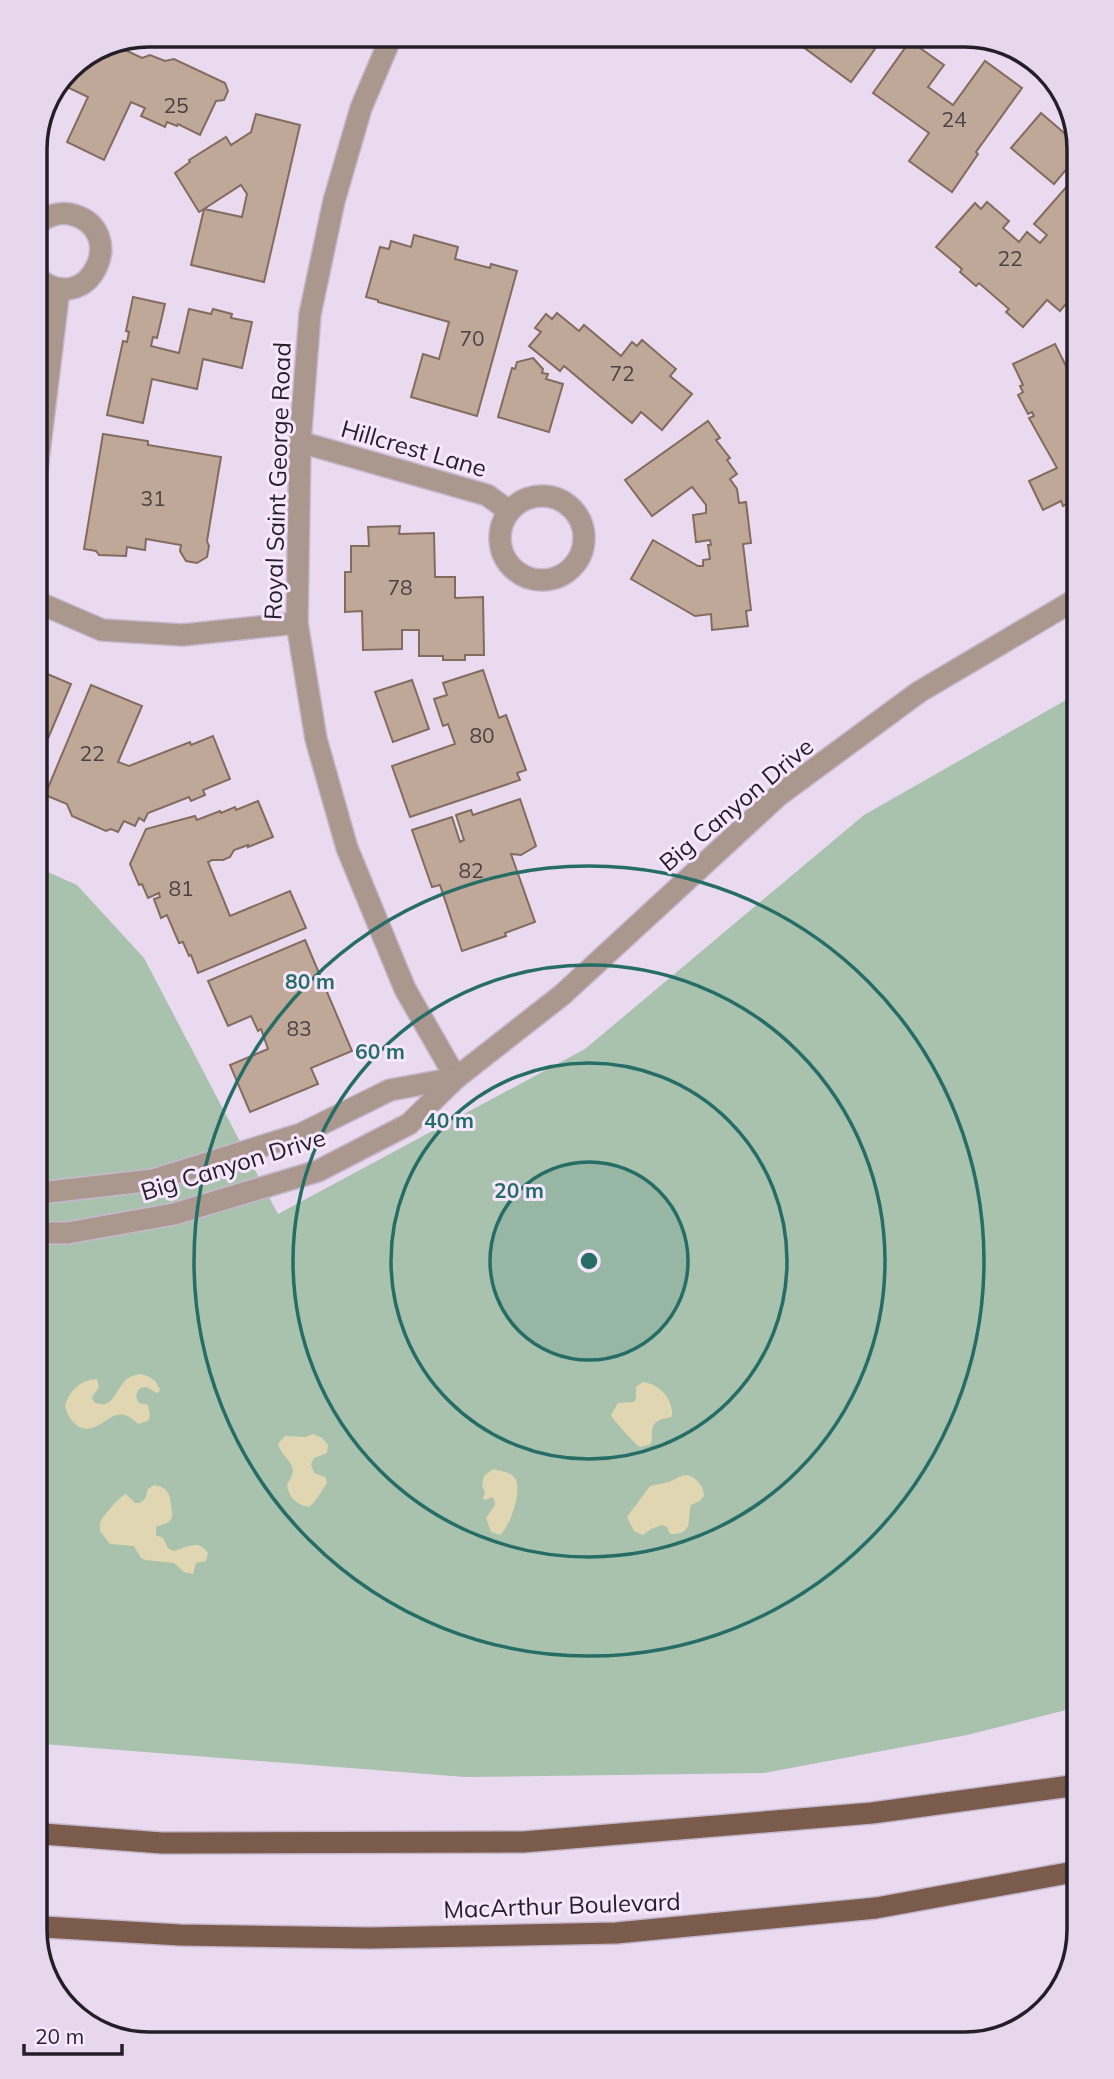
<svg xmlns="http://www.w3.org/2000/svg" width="1114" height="2079" font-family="Mulish,sans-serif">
<rect width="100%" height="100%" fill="#e9daf0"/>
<!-- green -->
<polygon fill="#a8c2ad" points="1073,696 1078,1707 967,1735 764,1773 465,1777 43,1744 39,868 77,885 144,958 278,1214 585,1049 864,815"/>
<!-- sand -->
<g fill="#e0d7b2">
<path d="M140 1374C150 1376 158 1381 160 1391L157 1393 146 1387C136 1387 134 1396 139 1403L148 1405 150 1416 148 1421 138 1424C117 1403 109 1423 92 1428 77 1432 67 1417 65 1405 71 1389 80 1380 97 1379L99 1387 92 1397 94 1402C111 1411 115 1392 124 1382 128 1377 134 1375 140 1374Z"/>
<path d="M643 1382C660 1384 674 1400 672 1417 654 1420 651 1423 652 1441L649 1445 640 1447C636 1445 613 1420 611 1415L618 1403 634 1402 636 1398V1387Z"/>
<path d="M313 1434 322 1438 328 1445 327 1453 314 1458 311 1464 314 1473 325 1477 327 1483C322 1490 314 1505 308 1507 296 1504 288 1497 287 1484 302 1464 284 1462 278 1444L285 1436 305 1437Z"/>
<path d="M493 1469C499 1471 510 1472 514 1477 524 1488 510 1527 500 1535L491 1532 486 1518 495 1505 494 1499 492 1497 485 1500 483 1498 485 1492 482 1486 484 1476Z"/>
<path d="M688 1475C696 1478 704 1486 704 1496L700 1501 691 1505C687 1520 694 1535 670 1534L667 1527 662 1525 651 1529 643 1535 634 1531 627 1517 650 1486 669 1482 681 1476Z"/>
<path d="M154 1485C167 1487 170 1493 171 1505 172 1513 174 1515 169 1522L156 1527V1535L163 1538 168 1548 173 1551C187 1548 198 1538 208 1553L206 1561 196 1563 193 1574 184 1572 174 1563 145 1560 141 1558 134 1546 110 1544 100 1531C100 1526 99 1523 102 1519 106 1513 120 1496 126 1494L135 1503H140L145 1499 148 1489Z"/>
</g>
<!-- building -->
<g fill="#c0a899" stroke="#826c5f" stroke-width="2" fill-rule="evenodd">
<polygon points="769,35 856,35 875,49 851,82 803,47 768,40"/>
<polygon points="910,41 944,65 928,87 953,105 985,61 1022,88 976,152 978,154 952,192 909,161 929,133 873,93"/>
<polygon points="123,46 127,47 125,50 142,58 150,55 165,61 174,59 225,83 228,91 224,100 216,101 200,135 178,124 177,126 167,122 165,127 141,116 145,108 131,102 104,160 67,142 88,97 67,87 64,79 69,68"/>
<polygon points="1041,113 1070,138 1070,165 1054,184 1011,148"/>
<path d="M256 114 300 125 264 282 191 265 204 209 199 212 175 173 190 162 189 160 226 137 231 145 251 132ZM241 185 247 194 242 217 204 209Z"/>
<polygon points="43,124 45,147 35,148 35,142"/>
<polygon points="1068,185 1071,187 1071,298 1060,311 1047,300 1023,327 1006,312 1009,309 979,283 976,286 960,272 962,269 936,247 975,203 981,209 987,202 1009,221 1003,228 1019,242 1027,232 1040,243 1047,235 1034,224"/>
<polygon points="414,235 458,247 455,259 490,268 491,264 517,271 477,416 411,397 423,354 439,359 449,322 378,302 378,300 366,297 380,247 389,249 391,241 411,247"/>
<polygon points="133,297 165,304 157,338 153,337 151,346 179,353 189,309 211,314 213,309 232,314 231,318 252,322 242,368 203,359 197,389 152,379 143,423 107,415 123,341 127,342 129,332 126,331"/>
<polygon points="557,313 579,331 584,325 621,356 632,342 637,346 642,340 676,369 670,376 692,394 662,430 641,412 632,423 564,366 560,371 529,346 541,332 535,328 546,314 552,319"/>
<polygon points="1055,344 1071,376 1072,501 1063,506 1061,501 1043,510 1029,481 1057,468 1029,418 1034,416 1032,412 1028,414 1018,395 1023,392 1020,386 1023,385 1013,364"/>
<polygon points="533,358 543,369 542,373 548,374 546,379 563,384 549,432 498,417 512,368 515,369 517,362"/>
<polygon points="708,421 720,438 716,440 730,458 727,460 737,474 730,479 737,489 739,503 746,502 751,543 743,544 751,610 746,611 748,626 712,630 711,614 695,616 631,579 653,540 698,566 703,566 703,560 710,559 708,545 711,545 710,540 696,542 693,515 706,513 706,505 692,487 652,516 625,480"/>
<polygon points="103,434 148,441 148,445 221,457 207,541 209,546 207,557 197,563 186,561 180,551 181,545 146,539 145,550 127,547 126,556 99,555 96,551 84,549"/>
<polygon points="400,526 399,534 434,533 435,577 455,577 455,598 483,597 484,655 465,655 465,660 443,660 443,656 419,656 419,630 402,630 402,649 363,650 362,611 345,612 345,572 351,572 351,546 369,546 368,527"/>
<polygon points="38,670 71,684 38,762"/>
<polygon points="483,670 499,718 506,715 526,770 517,773 520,780 410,817 392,766 455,744 448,724 443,726 434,699 447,695 443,683"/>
<polygon points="412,680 429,729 393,742 375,692"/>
<polygon points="91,685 142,706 118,762 129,766 190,742 191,745 213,736 230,779 203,790 205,795 191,801 189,797 148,813 144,821 139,818 135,826 124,821 118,832 111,829 106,831 72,816 67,804 45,795"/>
<polygon points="520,799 536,846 521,855 511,854 535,922 505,933 506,936 462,951 440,885 432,887 412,830 452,817 460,842 464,840 456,815 471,810 473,815"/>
<polygon points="258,801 273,837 248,847 248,845 234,850 230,857 223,860 212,860 208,862 230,916 290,891 306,928 198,973 191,955 189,956 183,942 179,943 167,915 161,918 154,899 160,897 159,893 148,898 142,884 139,885 130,864 146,829 195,816 197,820 220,811 221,813 235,807 236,810"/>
<polygon points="305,940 352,1051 311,1068 318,1084 250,1112 230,1065 268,1049 261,1029 258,1031 251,1016 228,1026 208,981"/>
</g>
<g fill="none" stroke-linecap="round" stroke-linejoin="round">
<!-- minor casing -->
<g stroke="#c6b8cc" stroke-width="24">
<g id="minor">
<polyline points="392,35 361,108 334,201 310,314 300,442 297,623 316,739 347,848 405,989 456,1078"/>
<path d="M36 226C44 216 58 212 70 214 132 228 89 322 36 277"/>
<polyline points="300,442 487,495 509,511"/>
<polyline points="37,469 59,289"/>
<circle cx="542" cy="538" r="42"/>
<polyline points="37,602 102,630 183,635 297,623"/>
<polyline points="40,1193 153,1180 301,1134 390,1090 456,1078"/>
<polyline points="40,1233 67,1233 174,1214 318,1171 409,1124 456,1078 562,995 779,795 919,692 1073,601"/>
</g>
</g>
<!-- major casing -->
<g stroke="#c6b8cc" stroke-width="24">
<g id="major">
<polyline points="43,1834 162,1843 523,1842 872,1813 1078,1785"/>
<polyline points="44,1927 180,1935 370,1938 616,1933 876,1908 1079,1871"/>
</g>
</g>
<!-- minor -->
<use href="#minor" stroke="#aa978e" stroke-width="21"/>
<!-- major -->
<use href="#major" stroke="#7b5b4b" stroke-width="21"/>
</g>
<!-- distance rings -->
<circle cx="589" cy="1261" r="99" fill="#256d65" fill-opacity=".12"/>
<g fill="none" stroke="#256d65" stroke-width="3.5">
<circle cx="589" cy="1261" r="99"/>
<circle cx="589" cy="1261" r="198"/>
<circle cx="589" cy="1261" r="296"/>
<circle cx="589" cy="1261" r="395"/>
</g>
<g text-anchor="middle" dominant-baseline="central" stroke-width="6" stroke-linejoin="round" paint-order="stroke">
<!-- number labels -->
<g font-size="21" fill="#4b4144">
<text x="176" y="105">25</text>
<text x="954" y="119">24</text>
<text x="1010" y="258">22</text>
<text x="472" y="338">70</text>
<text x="622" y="373">72</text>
<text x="153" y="498">31</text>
<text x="400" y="587">78</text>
<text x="482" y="735">80</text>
<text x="92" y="753">22</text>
<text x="471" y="870">82</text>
<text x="181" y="888">81</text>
<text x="299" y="1028">83</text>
</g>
<!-- street labels -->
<g font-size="24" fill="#241f27" stroke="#f7e7fe">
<text transform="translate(414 448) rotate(16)">Hillcrest Lane</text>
<text transform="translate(277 481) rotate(-88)">Royal Saint George Road</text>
<text transform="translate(736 804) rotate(-40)">Big Canyon Drive</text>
<text transform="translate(233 1164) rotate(-17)">Big Canyon Drive</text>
<text transform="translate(562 1905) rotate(-2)">MacArthur Boulevard</text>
</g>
</g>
<!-- crop -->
<path d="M0 0H1114V2079H0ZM149 47H965A102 102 0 0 1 1067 149V1930A102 102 0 0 1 965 2032H149A102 102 0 0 1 47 1930V149A102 102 0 0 1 149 47Z" fill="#e6d7ed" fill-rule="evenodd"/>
<path fill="none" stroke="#241f27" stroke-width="3.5" d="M149 47H965A102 102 0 0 1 1067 149V1930A102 102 0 0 1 965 2032H149A102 102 0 0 1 47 1930V149A102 102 0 0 1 149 47Z"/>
<circle cx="589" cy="1261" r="10" fill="#256d65" stroke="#f7e7fe" stroke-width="3.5"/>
<g font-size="21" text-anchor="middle" font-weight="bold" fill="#256d65" stroke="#f7e7fe" stroke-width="6" stroke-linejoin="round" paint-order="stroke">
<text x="310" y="989">80 m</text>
<text x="380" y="1059">60 m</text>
<text x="449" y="1128">40 m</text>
<text x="519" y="1198">20 m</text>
</g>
<!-- scale -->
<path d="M24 2044v10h98v-10" fill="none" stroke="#241f27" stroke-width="3.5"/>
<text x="35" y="2044" font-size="21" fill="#241f27" stroke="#f7e7fe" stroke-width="5" paint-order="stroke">20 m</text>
</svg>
